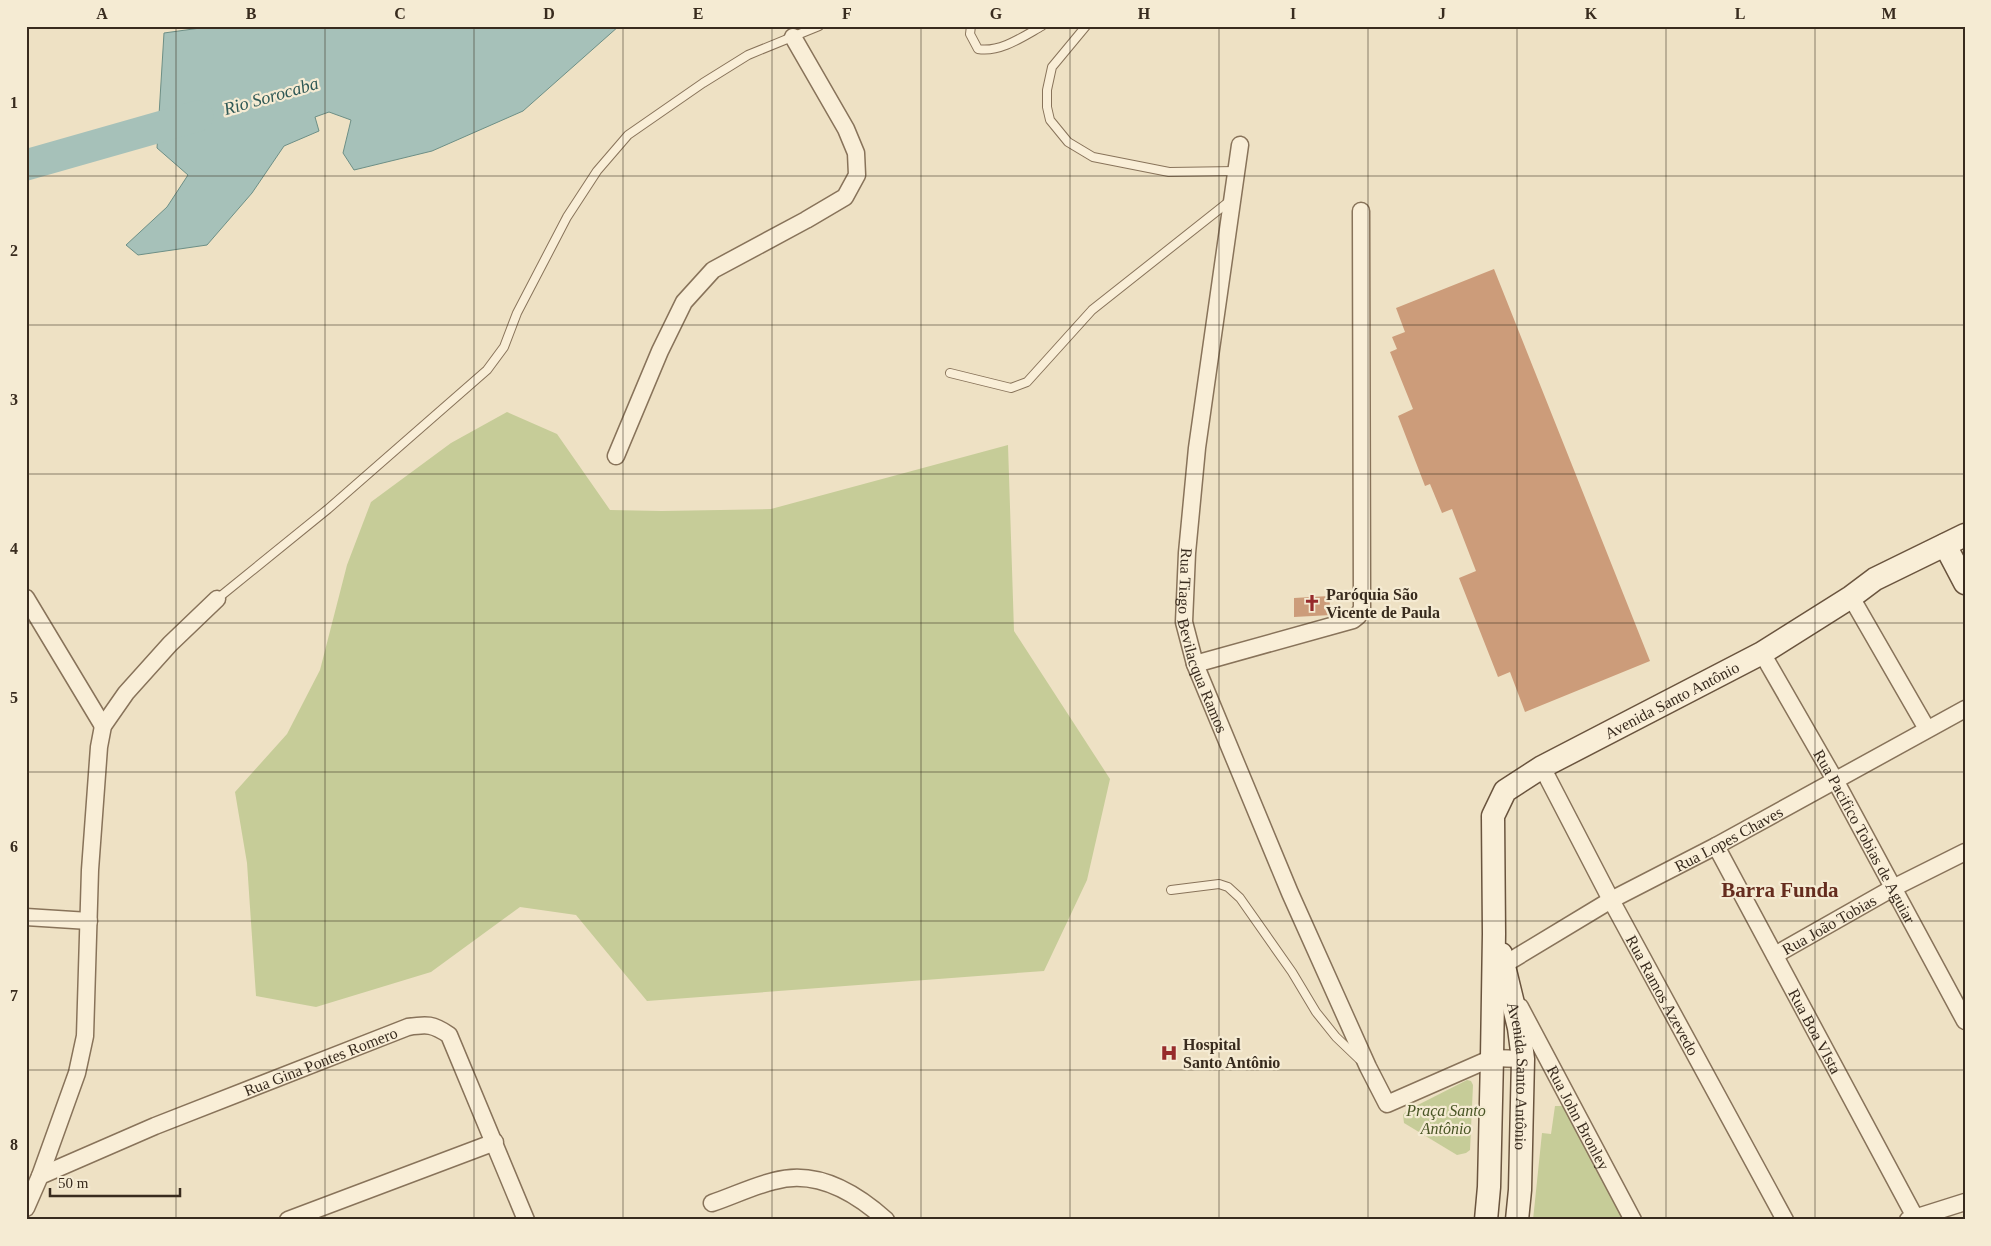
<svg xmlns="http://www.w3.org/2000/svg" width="1991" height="1246" font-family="'Times New Roman',serif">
<rect width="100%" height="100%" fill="#eee1c4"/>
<!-- green -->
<g fill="#c6cc98">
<polygon points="507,412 557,434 610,510 662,511 771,509 1008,445 1014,631 1110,779 1087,880 1044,971 647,1001 576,915 520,907 431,972 316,1007 256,996 247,863 235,792 287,734 320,670 347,565 371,502 451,443"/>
<polygon points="1467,1080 1471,1081 1473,1085 1470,1150 1466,1153 1457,1155 1404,1123 1403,1115 1406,1111"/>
<polygon points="1555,1106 1568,1106 1627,1220 1533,1220 1542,1133 1551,1134"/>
</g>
<!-- water -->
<polygon fill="#a6c1b9" stroke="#6d8f86" points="215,26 619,26 523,111 432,151 354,170 343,153 351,120 329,112 315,117 319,131 284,146 252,193 207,245 138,255 126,245 167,207 188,175 157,148 164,33"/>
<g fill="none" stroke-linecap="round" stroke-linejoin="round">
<!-- river -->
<polyline stroke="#a6c1b9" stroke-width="31" points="26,165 198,116"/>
</g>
<!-- building -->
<g fill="#cc9c7a">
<polygon points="1494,269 1650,661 1525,712 1510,672 1498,677 1459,578 1476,571 1452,509 1442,513 1430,484 1425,486 1398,416 1413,409 1390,352 1397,349 1392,337 1405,332 1396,308"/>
<polygon points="1329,596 1331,615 1294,617 1294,598"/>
</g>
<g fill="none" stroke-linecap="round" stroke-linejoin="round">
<!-- lane casing -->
<g stroke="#88735a" stroke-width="10">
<g id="lane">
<path d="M971 26 970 34 978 49C1000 53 1024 36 1042 26"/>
<polyline points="1086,26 1052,67 1047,90 1047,107 1050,120 1068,142 1093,157 1169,172 1237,171"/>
<polyline points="950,373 1011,388 1027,382 1092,310 1231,200"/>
<polyline points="217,599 328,509 487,370 504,347 517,313 567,217 597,171 628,135 703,83 748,55 819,26"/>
<polyline points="1171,890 1219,884 1228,887 1240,898 1292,972 1316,1012 1336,1037 1359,1059"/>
</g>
</g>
<!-- street casing -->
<g stroke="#88735a" stroke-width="19">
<g id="street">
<path id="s1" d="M1240 145 1197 448 1187 553 1184 622 1195 664 1290 893 1368 1067 1387 1104 1492 1058 1523 1059"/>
<polyline points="616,456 660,351 684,302 713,270 806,220 845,197 857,175 856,153 846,129 793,37"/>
<polyline points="1851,597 1927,729"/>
<polyline points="26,598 103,726"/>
<path id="s2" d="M1762 653 1835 780 1965 1021"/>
<polyline points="1195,664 1353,620 1358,616 1362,608 1361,211"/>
<path id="s3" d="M1542 767 1611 900 1785 1220"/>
<path id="s4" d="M1716 846 1915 1217"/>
<polyline points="26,917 89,921"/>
<path id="s5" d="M1775 955 1893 888 1965 852"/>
<path id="s6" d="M1495 970 1611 900 1716 846 1965 709"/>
<path id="s7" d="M1520 1007 1633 1220"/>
<polyline points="40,1176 77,1073 85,1036 90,870 99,747 103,726 126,693 170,644 217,599"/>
<path d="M712 1203C733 1196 753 1186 774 1181 816 1169 856 1193 886 1220"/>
<path id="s8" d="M26 1208 40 1176 155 1126 408 1027C427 1024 433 1024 449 1035L526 1220"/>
<polyline points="288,1220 495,1142"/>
<polyline points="1908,1220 1965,1202"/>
</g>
</g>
<!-- secondary casing -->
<g stroke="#6a543e" stroke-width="25">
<g id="secondary">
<polyline points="1945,545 1965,583"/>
<path id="s9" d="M1501 954 1519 1028 1523 1059 1520 1190 1517 1220"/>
<path id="s10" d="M1486 1220 1489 1187 1492 1058 1494 934 1493 816 1505 791 1542 767 1762 653 1851 597 1875 579 1965 535"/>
</g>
</g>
<!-- lane -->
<use href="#lane" stroke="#f9eed7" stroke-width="8"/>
<!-- street -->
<use href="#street" stroke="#f9eed7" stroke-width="16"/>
<!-- secondary -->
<use href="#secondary" stroke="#f9eed7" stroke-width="22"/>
</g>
<!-- grid -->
<path fill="none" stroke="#382b1e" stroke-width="1" stroke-opacity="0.55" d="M176 26V1220M325 26V1220M474 26V1220M623 26V1220M772 26V1220M921 26V1220M1070 26V1220M1219 26V1220M1368 26V1220M1517 26V1220M1666 26V1220M1815 26V1220M26 176H1965M26 325H1965M26 474H1965M26 623H1965M26 772H1965M26 921H1965M26 1070H1965"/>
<!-- icons -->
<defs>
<g id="church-bare" transform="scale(1.35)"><path d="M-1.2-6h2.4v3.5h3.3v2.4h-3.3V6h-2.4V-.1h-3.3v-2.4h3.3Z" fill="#972b2c" stroke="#f5ebd3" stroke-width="2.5" paint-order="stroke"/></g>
<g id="hospital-bare" transform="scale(1.35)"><path d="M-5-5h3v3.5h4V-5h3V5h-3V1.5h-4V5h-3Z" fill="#972b2c" stroke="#f5ebd3" stroke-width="2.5" paint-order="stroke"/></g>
</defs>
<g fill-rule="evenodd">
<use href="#church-bare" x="1312" y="603"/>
<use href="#hospital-bare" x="1169" y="1053"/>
</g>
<g text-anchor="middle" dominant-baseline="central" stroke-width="4.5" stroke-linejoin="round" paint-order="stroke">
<!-- poi labels -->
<g font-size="16" font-weight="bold" fill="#382b1e" stroke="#f5ebd3" text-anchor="start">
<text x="1326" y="594">Paróquia São<tspan x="1326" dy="18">Vicente de Paula</tspan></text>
<text x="1183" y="1044">Hospital<tspan x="1183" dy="18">Santo Antônio</tspan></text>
</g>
<!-- street labels -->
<g font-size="16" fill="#382b1e" stroke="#f5ebd3">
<text stroke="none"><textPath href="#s1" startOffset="502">Rua Tiago Bevilacqua Ramos</textPath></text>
<text stroke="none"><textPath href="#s10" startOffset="622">Avenida Santo Antônio</textPath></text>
<text stroke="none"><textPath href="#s2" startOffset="210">Rua Pacifico Tobias de Aguiar</textPath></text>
<text stroke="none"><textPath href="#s6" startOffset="268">Rua Lopes Chaves</textPath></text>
<text stroke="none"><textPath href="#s5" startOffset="62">Rua João Tobias</textPath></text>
<text stroke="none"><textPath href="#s3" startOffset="258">Rua Ramos Azevedo</textPath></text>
<text stroke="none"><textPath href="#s4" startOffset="210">Rua Boa VIsta</textPath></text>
<text stroke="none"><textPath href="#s8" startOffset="338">Rua Gina Pontes Romero</textPath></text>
<text stroke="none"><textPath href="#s9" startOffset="124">Avenida Santo Antônio</textPath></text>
<text stroke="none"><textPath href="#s7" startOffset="125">Rua John Bronley</textPath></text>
</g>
<!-- park labels -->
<g font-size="16" font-style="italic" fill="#495525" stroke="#f5ebd3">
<text x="1446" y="1110">Praça Santo<tspan x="1446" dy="18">Antônio</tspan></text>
</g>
<!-- water labels -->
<g font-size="18" font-style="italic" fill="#2e5855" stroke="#f5ebd3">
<text transform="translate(271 96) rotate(-16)">Rio Sorocaba</text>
</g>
<!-- district labels -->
<g font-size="21" font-weight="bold" fill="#652c1e" stroke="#f5ebd3">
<text x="1780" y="890">Barra Funda</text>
</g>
</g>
<!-- border -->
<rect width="1991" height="1246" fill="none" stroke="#f5ebd3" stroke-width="55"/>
<!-- scale -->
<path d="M50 1188v8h130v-8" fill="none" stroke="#382b1e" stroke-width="2.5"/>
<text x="58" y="1188" font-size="15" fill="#382b1e" stroke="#f5ebd3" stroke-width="4" paint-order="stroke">50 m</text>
<rect x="28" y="28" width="1936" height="1190" fill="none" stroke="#382b1e" stroke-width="2"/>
<g font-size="16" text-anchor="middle" font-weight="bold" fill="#382b1e">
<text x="102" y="19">A</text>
<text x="251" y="19">B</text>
<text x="400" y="19">C</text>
<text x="549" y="19">D</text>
<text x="698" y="19">E</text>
<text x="847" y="19">F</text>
<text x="996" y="19">G</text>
<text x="1144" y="19">H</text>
<text x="1293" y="19">I</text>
<text x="1442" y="19">J</text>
<text x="1591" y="19">K</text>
<text x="1740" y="19">L</text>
<text x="1889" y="19">M</text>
<text x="14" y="108">1</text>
<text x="14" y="256">2</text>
<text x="14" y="405">3</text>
<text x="14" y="554">4</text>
<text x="14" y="703">5</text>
<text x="14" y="852">6</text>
<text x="14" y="1001">7</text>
<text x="14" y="1150">8</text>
</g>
</svg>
